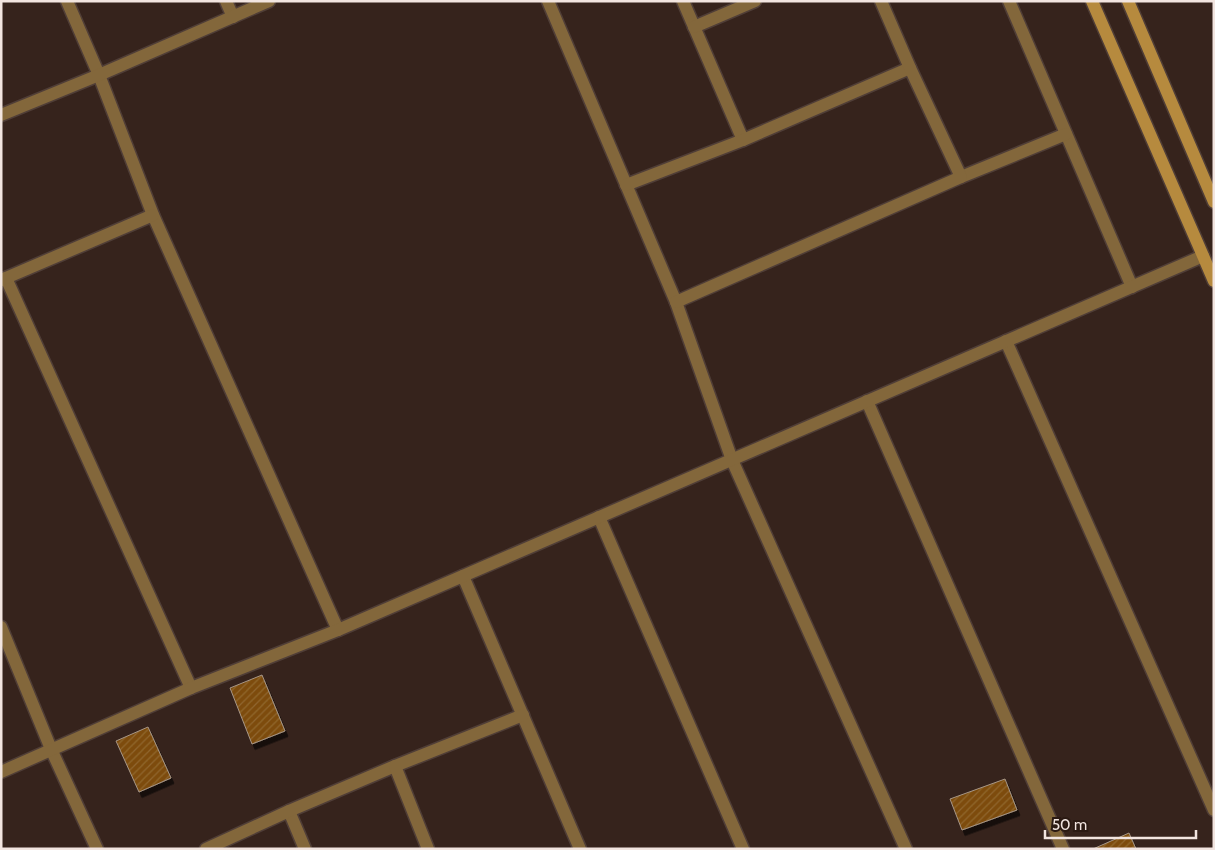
<svg xmlns="http://www.w3.org/2000/svg" width="1215" height="850" font-family="Cabin,sans-serif">
<defs>
<pattern id="building-hatch" width="6" height="6" patternUnits="userSpaceOnUse" patternTransform="scale(1.25)"><rect width="6" height="6" fill="#7d4c0b"/><path d="M-1 1l2-2M0 6l6-6M5 7l2-2" fill="none" stroke="#90662e"/></pattern>
<filter id="shadow"><feDropShadow dx="3" dy="5.5" stdDeviation="0" flood-color="#0009"/></filter>
</defs>
<rect width="100%" height="100%" fill="#36231c"/>
<!-- building -->
<g fill="url(#building-hatch)" stroke="#a79686" filter="url(#shadow)">
<polygon points="262,675 285,731 252,744 230,688"/>
<polygon points="148,727 171,778 139,792 116,741"/>
<polygon points="1005,779 1017,810 962,830 950,799"/>
<polygon points="1129,833 1136,849 1093,849"/>
</g>
<g fill="none" stroke-linecap="round" stroke-linejoin="round">
<!-- street casing -->
<g stroke="#503e37" stroke-width="15">
<g id="street">
<polyline points="67,1 99,75 153,215 338,630"/>
<polyline points="226,1 233,17"/>
<polyline points="548,1 676,302 732,460 906,849"/>
<polyline points="683,1 743,140"/>
<polyline points="1009,1 1132,287"/>
<polyline points="694,27 755,1"/>
<polyline points="1,115 99,75 269,1"/>
<polyline points="961,177 1066,134"/>
<polyline points="626,185 743,140 910,68"/>
<polyline points="6,278 191,688"/>
<polyline points="1,280 153,215"/>
<polyline points="676,302 961,177 910,68 881,1"/>
<polyline points="1006,341 1214,810"/>
<polyline points="867,401 1063,849"/>
<polyline points="599,517 743,849"/>
<polyline points="463,576 580,849"/>
<polyline points="1,627 51,749 97,849"/>
<polyline points="1,772 191,688 338,630 1203,256"/>
<polyline points="289,811 305,849"/>
<polyline points="206,849 289,811 395,766"/>
<polyline points="428,849 395,766 523,715"/>
</g>
</g>
<!-- secondary casing -->
<g stroke="#503e37" stroke-width="15">
<g id="secondary">
<polyline points="1092,1 1214,281"/>
<polyline points="1128,1 1214,202"/>
</g>
</g>
<!-- street -->
<use href="#street" stroke="#83673b" stroke-width="12"/>
<!-- secondary -->
<use href="#secondary" stroke="#b68a3e" stroke-width="12"/>
</g>
<!-- border -->
<rect width="1215" height="850" fill="none" stroke="#f2e5e0" stroke-width="5"/>
<!-- scale -->
<path d="M1045 830v8h151v-8" fill="none" stroke="#f2e5e0" stroke-width="2.5"/>
<text x="1052" y="830" font-size="15" fill="#f2e5e0" stroke="#2b1a13" stroke-width="4" paint-order="stroke">50 m</text>
</svg>
